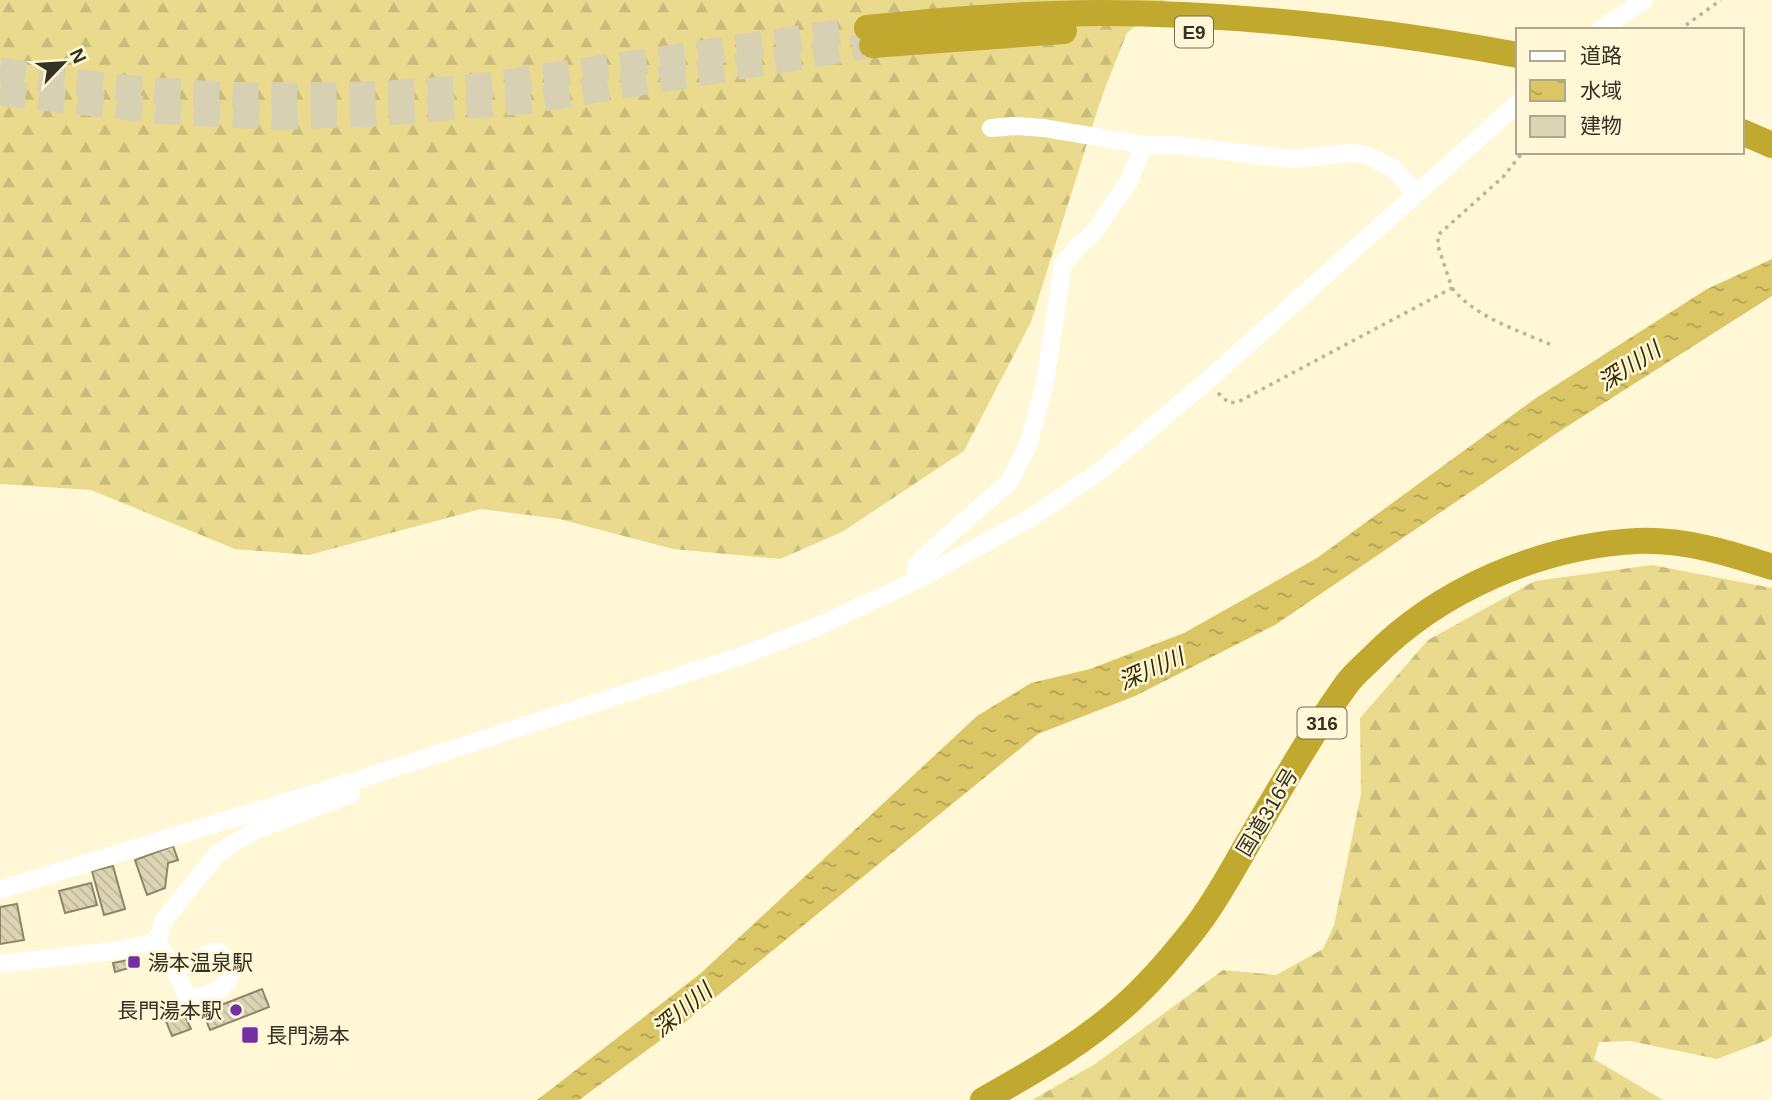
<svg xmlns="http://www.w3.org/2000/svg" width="1772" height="1100" font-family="Helvetica,'Noto Sans JP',sans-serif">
<defs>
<pattern id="forest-firs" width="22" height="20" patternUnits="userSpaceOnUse" patternTransform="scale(1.75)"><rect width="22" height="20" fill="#eada8e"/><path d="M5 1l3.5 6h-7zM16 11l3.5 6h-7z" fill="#c9bc7a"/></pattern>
<pattern id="water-ripples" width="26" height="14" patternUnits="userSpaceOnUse" patternTransform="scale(1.75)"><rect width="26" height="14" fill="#dbc666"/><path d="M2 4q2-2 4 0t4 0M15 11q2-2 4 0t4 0" fill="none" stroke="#b2a154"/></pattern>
<pattern id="building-back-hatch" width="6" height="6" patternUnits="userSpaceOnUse" patternTransform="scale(1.75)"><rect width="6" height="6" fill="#dcd4b3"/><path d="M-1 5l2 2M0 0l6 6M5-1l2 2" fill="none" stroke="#bdb69a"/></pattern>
</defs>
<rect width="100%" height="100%" fill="#fff7d5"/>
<!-- forest -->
<g fill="url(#forest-firs)">
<polygon points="0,0 1166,0 1127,33 1102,96 1031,322 964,451 842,532 780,559 673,549 559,519 481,509 309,555 235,549 91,490 0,484"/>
<polygon points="1652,565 1772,588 1772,1036 1767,1040 1717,1059 1630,1041 1599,1042 1594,1059 1663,1100 1032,1100 1095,1064 1223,970 1276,975 1323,949 1334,925 1361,794 1360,718 1428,640 1535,581"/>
</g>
<!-- water -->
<polygon fill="url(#water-ripples)" points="1772,259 1772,296 1560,431 1275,625 1135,696 1038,734 684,1023 579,1100 537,1100 701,973 977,716 1031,683 1090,669 1184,633 1317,558 1536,398 1707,289"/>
<!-- building -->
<g fill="url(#building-back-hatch)" stroke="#8d8667" stroke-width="2">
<polygon points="173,846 178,860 168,863 165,888 147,895 135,860"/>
<polygon points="113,866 125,909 104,915 92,871"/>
<polygon points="91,883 97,905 65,913 59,891"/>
<polygon points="17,904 24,940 0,944 0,907"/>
<polygon points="138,958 139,965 115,972 113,963"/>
<polygon points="262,989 269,1007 210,1030 203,1012"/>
<polygon points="184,1014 191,1029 172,1036 166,1021"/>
</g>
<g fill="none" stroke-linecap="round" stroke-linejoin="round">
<!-- highway-tunnel -->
<g stroke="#d7d0b2" stroke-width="26" stroke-dasharray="26 13" stroke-linecap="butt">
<path d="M0 70C148 98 314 102 464 88 501 84 538 77 574 72 665 59 756 45 846 31"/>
<polyline points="0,93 162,111 276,117 368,114 534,100 872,45"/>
</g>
<!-- path -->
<g stroke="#bbb499" stroke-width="3.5" stroke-dasharray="3.5 5" stroke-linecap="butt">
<polyline points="1679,30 1721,0"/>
<path d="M1452 288C1476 318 1520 331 1554 346"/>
<polyline points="1218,393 1229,403 1238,402 1452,288 1438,246 1438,235 1503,177 1523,152"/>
</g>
<!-- minor -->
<g stroke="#fff" stroke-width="18">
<polyline points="1600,30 1644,0"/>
<polyline points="991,128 1015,126 1044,128 1144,145 1174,145 1292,159 1352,153 1367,155 1393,168 1416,194"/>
<polyline points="917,580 916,566 925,556 1010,481 1027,448 1044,388 1063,265 1080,244 1091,236 1129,181 1144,145"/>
<polyline points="0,890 364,778 741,656 817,627 917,580 1029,519 1099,472 1208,380 1518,103"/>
<polyline points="157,941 174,969 217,951 227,959 229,979 220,989 189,1001 174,969"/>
<polyline points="0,964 128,949 157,941 164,920 218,853 254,831 351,794"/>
</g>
<!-- highway -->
<g stroke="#c1a92f" stroke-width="26">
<path d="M867 28C944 20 1022 13 1100 13 1240 13 1381 30 1518 55"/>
<polyline points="872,45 1064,31"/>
<polyline points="1742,132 1772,145"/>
<path d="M983 1100C1035 1071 1092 1038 1135 996 1157 975 1177 951 1195 928 1217 900 1233 868 1251 838 1281 787 1311 734 1346 685 1353 675 1363 667 1372 658 1440 589 1541 546 1637 541 1684 539 1729 553 1772 567"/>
</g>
</g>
<!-- markers -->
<g fill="#7330a4" stroke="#fff7d5" stroke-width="2.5">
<rect x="127" y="955" width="14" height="14" rx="3.5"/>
<circle cx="236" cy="1010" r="7"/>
<rect x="241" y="1026" width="18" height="18" rx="3.5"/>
</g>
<g text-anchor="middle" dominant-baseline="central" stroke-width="5" stroke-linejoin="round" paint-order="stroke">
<!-- shield labels -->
<g fill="#fff7d5" stroke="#726d5a" stroke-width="2">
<rect x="1175" y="16.5" width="38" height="31" rx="5"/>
<rect x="1297.5" y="707.5" width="49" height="31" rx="5"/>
</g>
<g font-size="19" font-weight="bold" fill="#353225">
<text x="1194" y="32">E9</text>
<text x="1322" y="723">316</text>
</g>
<!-- street labels -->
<g font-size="21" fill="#353225" stroke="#fff7d5">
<text transform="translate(1267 812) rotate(-59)">国道316号</text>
</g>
<!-- poi labels -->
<g font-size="21" fill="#353225" stroke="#fff7d5" text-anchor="start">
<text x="148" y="962">湯本温泉駅</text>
<text x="222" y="1010" text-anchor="end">長門湯本駅</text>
<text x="266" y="1035">長門湯本</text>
</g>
<!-- water labels -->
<g font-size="23" font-style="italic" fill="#342b01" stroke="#fff7d5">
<text transform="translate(1629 366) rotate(-33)">深川川</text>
<text transform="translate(1151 669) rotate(-24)">深川川</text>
<text transform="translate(682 1010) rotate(-40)">深川川</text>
</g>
</g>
<!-- legend -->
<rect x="1516" y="28" width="228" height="126" fill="#fff7d5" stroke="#aea88f" stroke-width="2"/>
<rect x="1530" y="51" width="35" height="10" fill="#ffffff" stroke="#aea88f" stroke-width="2"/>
<text x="1580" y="63" font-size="21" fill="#353225">道路</text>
<rect x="1530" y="80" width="35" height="21" fill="url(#water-ripples)" stroke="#aea88f" stroke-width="2"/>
<text x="1580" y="98" font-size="21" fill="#353225">水域</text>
<rect x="1530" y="116" width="35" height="21" fill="#dcd4b3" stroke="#aea88f" stroke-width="2"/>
<text x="1580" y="133" font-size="21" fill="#353225">建物</text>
<!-- north arrow -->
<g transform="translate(63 63) rotate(65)" stroke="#fff7d5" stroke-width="5" paint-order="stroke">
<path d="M0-5L12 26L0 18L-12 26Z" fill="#353225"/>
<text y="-10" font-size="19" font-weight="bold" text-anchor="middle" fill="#353225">N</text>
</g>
</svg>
